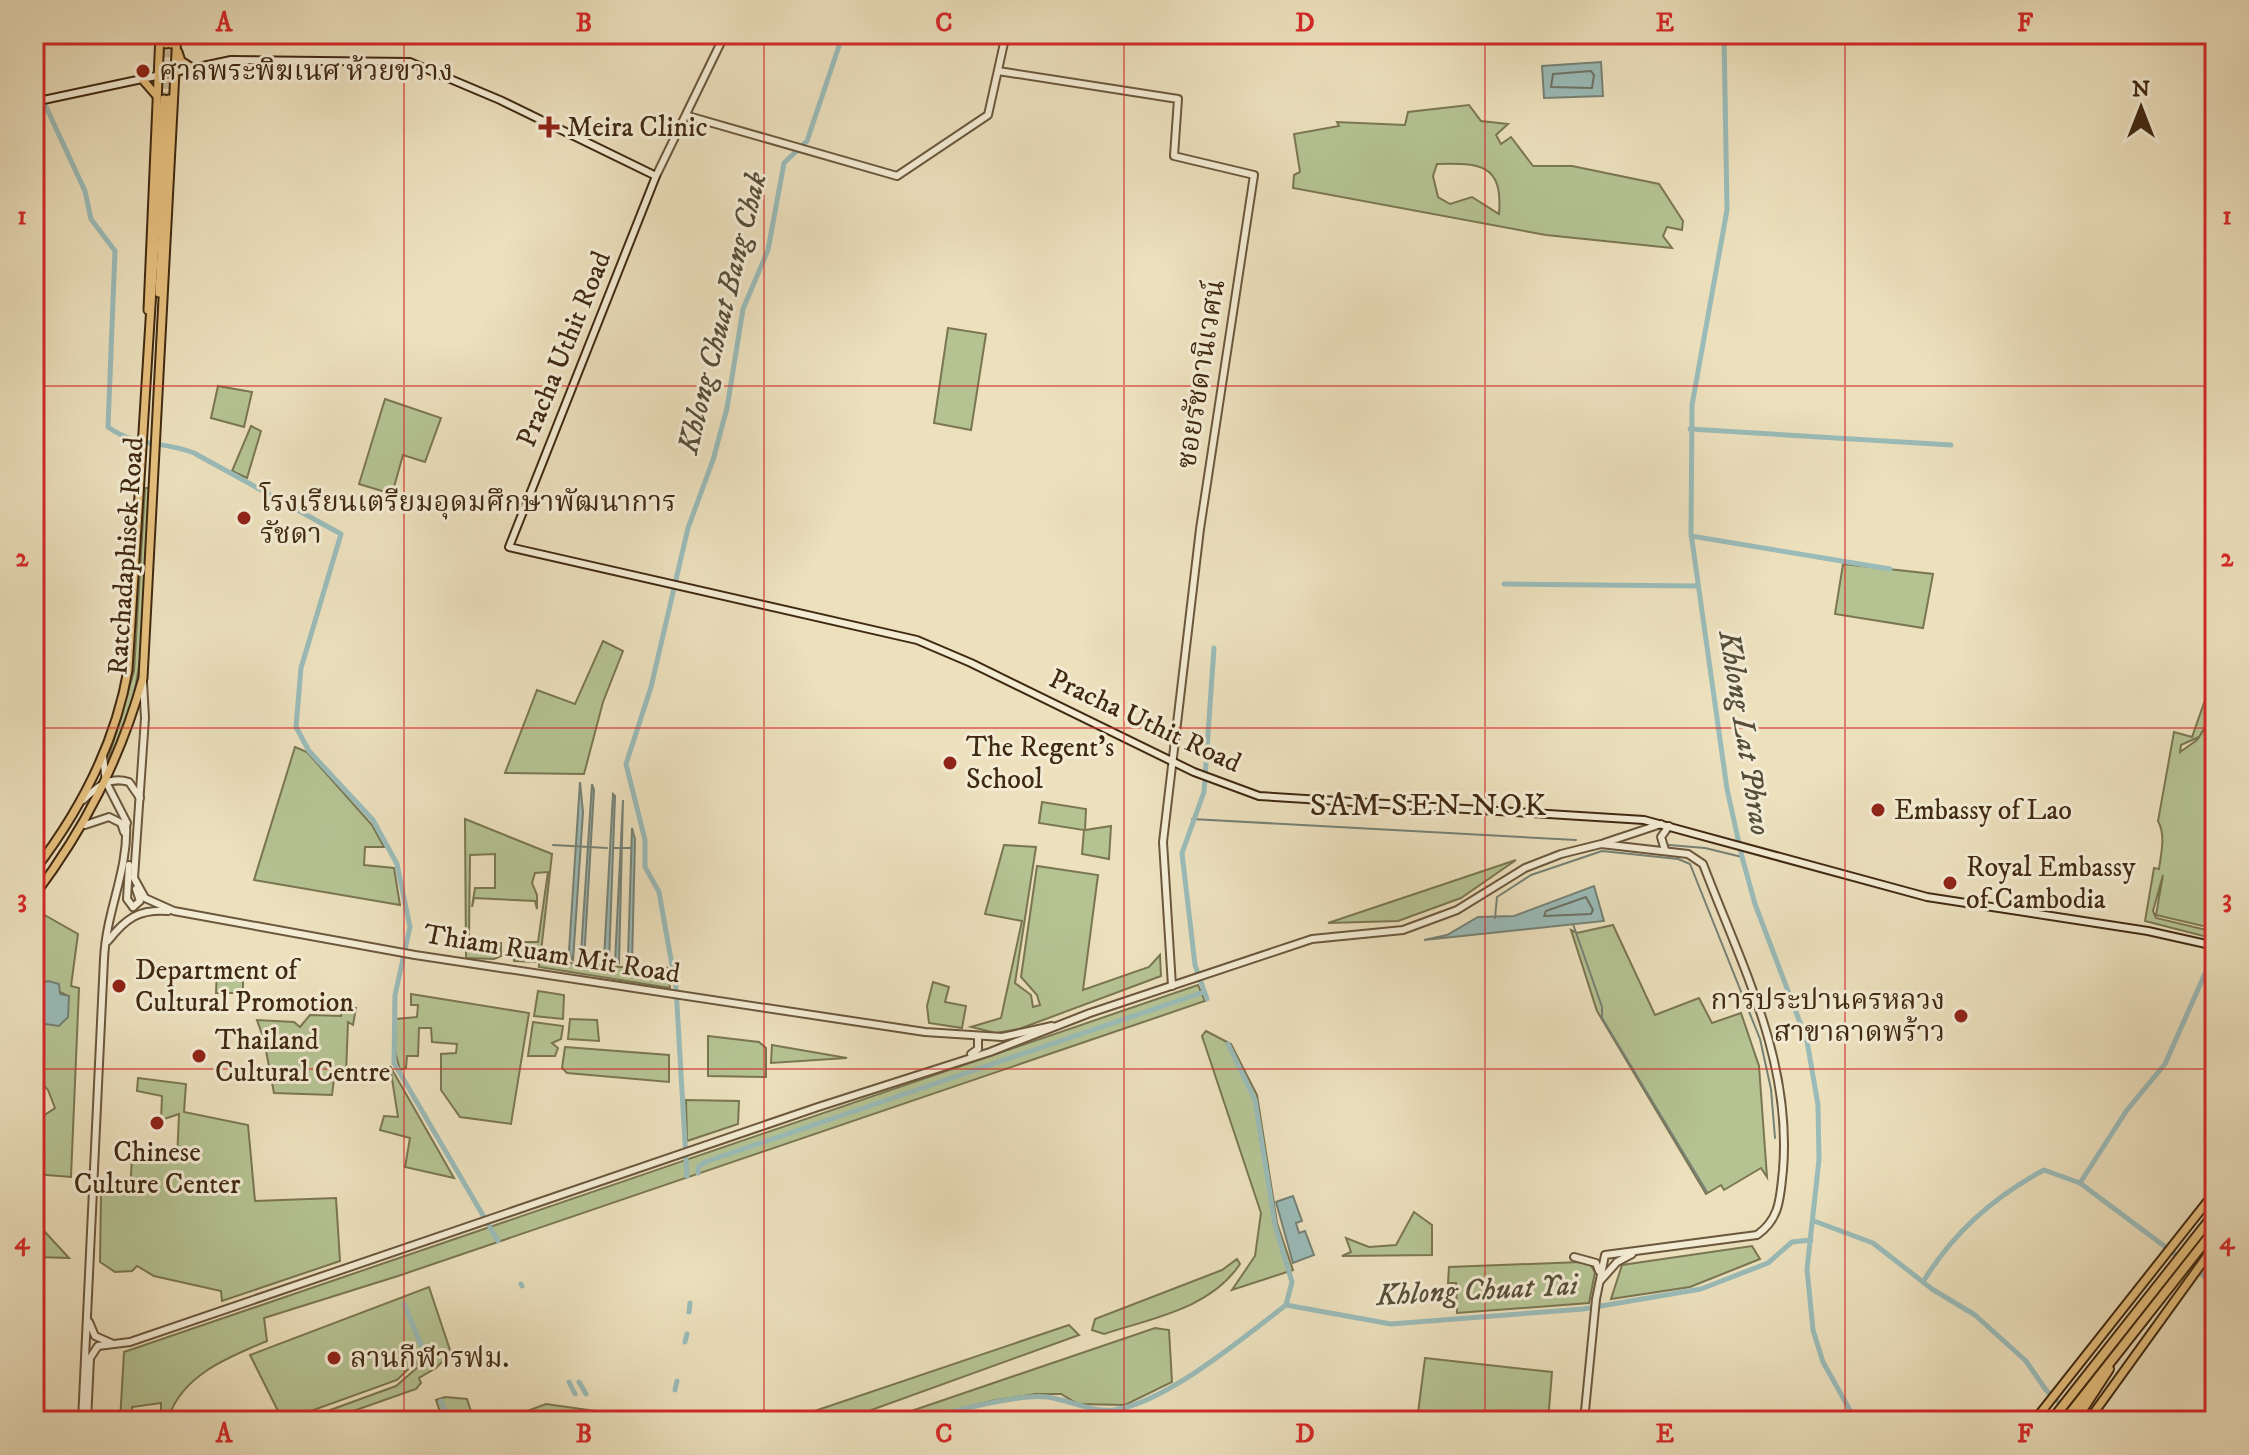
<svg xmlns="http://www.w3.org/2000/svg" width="2249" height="1455" font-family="'IM FELL DW Pica','Noto Serif Thai',serif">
<rect width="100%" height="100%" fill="#ece0bd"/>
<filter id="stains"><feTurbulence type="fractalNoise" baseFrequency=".0025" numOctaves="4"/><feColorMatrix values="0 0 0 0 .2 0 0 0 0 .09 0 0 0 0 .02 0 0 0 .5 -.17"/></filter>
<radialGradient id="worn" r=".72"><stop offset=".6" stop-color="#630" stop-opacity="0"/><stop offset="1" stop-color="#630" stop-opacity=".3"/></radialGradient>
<!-- green -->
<g fill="#b5c393" stroke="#7a7652" stroke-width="2" fill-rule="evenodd">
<path d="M1469 105 1481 121 1508 124 1496 135 1501 144 1511 137 1533 166H1572L1659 184 1683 221 1682 230 1667 227 1663 236 1672 248 1546 235 1293 188 1294 175 1300 172 1294 134 1339 126 1337 122 1405 125 1408 112ZM1437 164C1481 163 1503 164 1499 214L1472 197 1450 204 1438 197 1433 176Z"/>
<polygon points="948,328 986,334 971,430 934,423"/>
<polygon points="218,386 252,392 244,427 211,418"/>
<polygon points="385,399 441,418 425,462 403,455 392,494 359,484"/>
<polygon points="251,426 261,431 247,478 232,471"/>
<path d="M145 488H149C147 553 148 620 136 684 130 713 119 740 110 767H106L134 671Z"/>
<polygon points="1843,564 1933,574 1923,628 1835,614"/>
<polygon points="603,641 623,651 603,702 584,774 505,773 537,690 575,704"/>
<path d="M2204 703 2215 712V726L2208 722 2199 737 2181 745 2180 752 2197 740 2207 725 2215 729V930L2209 927 2211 922 2207 927 2156 915 2163 875 2153 911 2156 918 2215 932V939L2145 921 2154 868 2159 869C2161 854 2166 835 2158 821L2174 732 2192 737Z"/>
<polygon points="295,747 307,752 372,825 384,847 365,847 364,865 394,868 400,905 254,880"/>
<polygon points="1042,802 1086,809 1085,830 1111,826 1109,859 1082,854 1084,830 1039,823"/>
<polygon points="465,819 552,854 540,961 662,970 667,968 670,988 539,967 539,962 514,961 512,942 538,942 548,872 535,873 532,883 537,895 537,909 535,901 474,898 472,907 475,888 495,888 495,854 470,855 469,939 474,943 501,943 501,956 494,959 466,958"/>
<polygon points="1004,845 1036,847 1015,983 1031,995 1033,1007 1040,1005 1037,995 1021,977 1037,866 1098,875 1083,990 1149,967 1160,955 1161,976 1019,1029 996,1033 971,1027 1001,1018 1022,921 985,914"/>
<polygon points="1516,860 1461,898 1398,921 1328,923"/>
<polygon points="34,909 78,934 71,986 79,988 71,1177 34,1174 34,1122 55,1108 48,1090 34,1075 34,1046 42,1046 43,1034 34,1031 34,1015 45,1024 69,996 40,983 34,990"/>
<polygon points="1613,925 1655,1015 1699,998 1712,1023 1741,1013 1759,1066 1767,1177 1761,1168 1724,1190 1721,1185 1706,1194 1597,1011 1571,930 1577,933"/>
<polygon points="217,965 243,968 243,993 216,993"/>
<polygon points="933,982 949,987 945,1002 966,1006 962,1028 929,1023 927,1006"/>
<path d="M1198 985 1205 1001 398 1276 264 1318 267 1341C229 1357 184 1374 169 1416L161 1415V1403L132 1407 133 1421H120L124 1352Z"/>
<polygon points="538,991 564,995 563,1019 534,1016"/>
<polygon points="411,994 529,1013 511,1124 460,1117 441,1090 441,1054 456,1053 457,1044 432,1042 431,1028 419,1028 418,1056 407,1056 406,1068 400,1070 395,1051 396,1019 417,1017 418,1005 411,1005"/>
<polygon points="342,1008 356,1008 353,1025 348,1022 346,1074 350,1081 334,1079 332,1095 274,1093 264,1040 257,1020 294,1022 300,1027 310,1015 341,1016"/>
<polygon points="570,1019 597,1020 599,1041 568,1039"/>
<polygon points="533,1022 563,1026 561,1039 552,1043 558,1048 555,1056 528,1056"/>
<polygon points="1206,1031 1231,1044 1257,1095 1277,1223 1293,1270 1232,1290 1255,1256 1261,1213 1202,1036"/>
<polygon points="708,1036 759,1042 766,1048 766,1077 708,1076"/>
<polygon points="772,1045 847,1058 771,1063"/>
<polygon points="565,1047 669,1055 669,1082 567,1073 562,1068"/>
<polygon points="390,1066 454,1178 405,1167 410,1138 380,1130 384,1116 398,1117"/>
<polygon points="138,1078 186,1084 184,1112 248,1125 255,1201 336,1198 340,1261 222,1301 221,1291 154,1276 137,1266 132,1271 115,1272 100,1262 101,1193 130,1192 132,1157 177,1160 179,1114 161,1120 162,1096 137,1091"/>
<polygon points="686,1100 739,1101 738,1124 687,1141"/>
<polygon points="1414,1212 1432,1225 1432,1255 1342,1256 1351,1252 1346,1238 1369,1247 1396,1245"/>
<polygon points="34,1220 69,1258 34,1257"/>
<polygon points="1752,1246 1760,1259 1690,1287 1611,1299 1622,1265"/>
<path d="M1237 1259 1240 1264C1210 1309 1152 1318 1104 1334L1092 1330 1095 1319 1222 1270Z"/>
<polygon points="1581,1262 1590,1264 1595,1272 1589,1303 1457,1313 1456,1283 1448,1283 1449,1267"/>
<polygon points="429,1287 451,1353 436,1368 419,1378 421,1383 416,1389 325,1421 300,1421 396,1386 418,1367 416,1362 397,1380 283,1421 250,1355"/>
<polygon points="1069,1325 1079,1335 841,1421 785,1421"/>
<polygon points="1155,1328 1169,1330 1172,1382 1125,1405 1078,1404 1061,1394 1036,1394 991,1401 921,1421 882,1421"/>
<polygon points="1425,1358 1552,1372 1548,1421 1417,1421"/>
<polygon points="445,1397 467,1399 474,1421 443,1421 436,1400"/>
<polygon points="546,1404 666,1421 500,1421"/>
</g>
<!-- water -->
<g fill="#9abbb8" stroke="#768175" stroke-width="2">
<polygon points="1601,62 1603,96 1544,98 1542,66"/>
<polygon points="580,782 583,812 573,961 569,951"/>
<polygon points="592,784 594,790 584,961 581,953"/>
<polygon points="613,794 615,796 609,962 604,959"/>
<polygon points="623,800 619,963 615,962"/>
<polygon points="632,828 635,839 632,964 628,957"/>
<polygon points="1594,886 1604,921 1424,940 1447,935 1478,917 1514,916"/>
<polygon points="48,981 59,984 60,994 69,996 68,1017 59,1026 45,1024 34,1015 34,990 40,983"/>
<polygon points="1293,1196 1302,1221 1296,1223 1299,1233 1305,1231 1314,1255 1293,1263 1276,1202"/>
</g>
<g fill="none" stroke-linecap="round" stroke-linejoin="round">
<!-- shore -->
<g stroke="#6d7264" stroke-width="2">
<polygon points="1591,71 1594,75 1592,88 1551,87 1553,74"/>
<polygon points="1586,897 1593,910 1591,914 1544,916 1546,911"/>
</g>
<!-- stream -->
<g stroke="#768175" stroke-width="2">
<polyline points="1192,819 1576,840"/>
<polyline points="553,845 607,848"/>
<polyline points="1669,845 1705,848 1742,857"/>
<polyline points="614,848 631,848"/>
<polyline points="1495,918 1497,897 1531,875 1602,851 1678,859 1690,864 1760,1039 1771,1089 1775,1138"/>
<polyline points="1573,924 1602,1007 1602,1018 1707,1192"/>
</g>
<!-- canal -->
<g stroke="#9abbb8" stroke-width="5">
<polyline points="1724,34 1727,210 1692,405 1691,533 1727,789 1742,857 1755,904 1807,1041 1818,1105 1819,1160 1807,1269 1813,1330 1823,1362 1856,1421"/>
<path d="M34 81 85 191 91 219 115 251 108 427C137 448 161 440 194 453L341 534 301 668 296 727 309 751 373 820 397 864 410 927 395 995 394 1063 498 1241"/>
<polyline points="1690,429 1951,445"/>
<polyline points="1691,536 1890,569"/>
<polyline points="1504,584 1698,586"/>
<polyline points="1207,999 1195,965 1182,853 1204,792 1214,648"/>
<polyline points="1228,1044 1255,1100 1275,1225 1292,1282 1286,1305"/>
<polyline points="698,1173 698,1167 705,1162 1204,992"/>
<polyline points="687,1176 676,988 659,892 645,867 645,840 626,764 651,687 688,528 713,460 727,408 743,309 768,250 784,163 807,141 843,34"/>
<polyline points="2080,1183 2127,1110 2165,1064 2215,951"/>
<polyline points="1814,1221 1873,1243 1932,1289 1975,1315 2026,1361 2046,1390 2071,1414"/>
<path d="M1923 1282C1952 1234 1995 1196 2044 1170L2080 1183 2215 1284"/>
<polyline points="521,1284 522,1286"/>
<polyline points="404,1304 430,1367"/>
<polyline points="689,1312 690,1303"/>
<polyline points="685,1342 687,1334"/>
<polyline points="569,1382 575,1394"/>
<polyline points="579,1382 586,1394"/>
<polyline points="675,1390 677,1381"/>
<polyline points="441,1401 449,1421"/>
<polyline points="594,1415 600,1421"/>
<polyline points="607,1418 610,1421"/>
<path d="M926 1421C952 1410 1020 1394 1047 1397 1070 1400 1089 1412 1113 1410 1166 1403 1244 1337 1286 1305L1391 1324 1583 1309 1701 1289 1768 1263 1792 1242 1811 1240"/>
</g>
<!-- primary-tunnel -->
<g stroke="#cabb9b" stroke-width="7" stroke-dasharray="7 3.5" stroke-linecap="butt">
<polyline points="164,99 166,44"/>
<polyline points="169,99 171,44"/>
</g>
<!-- tertiary casing -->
<g stroke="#6b573c" stroke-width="10">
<g id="tertiary">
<polyline points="998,71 1178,99 1174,156 1254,175 1200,529 1163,842 1172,986"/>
<polyline points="688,116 897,176 988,115 1006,34"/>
<polyline points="656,176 725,34"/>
<polyline points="143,682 145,718 134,878 145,898 174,911 415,955 925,1032 1002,1037 1052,1026"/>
<polyline points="103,756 106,782 127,823"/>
<path d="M83 800C97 787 109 776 129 782L140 798"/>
<polyline points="85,825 109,817 121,823 124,832"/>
<polyline points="1604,843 1661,824"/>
<polyline points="1665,850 1661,837 1669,826"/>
<polyline points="129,865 127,899 133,907"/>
<polyline points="133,907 140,901 136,889"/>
<path d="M108 941C126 918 139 909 168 911"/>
<polyline points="971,1054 978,1049 978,1038"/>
<polyline points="1574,1257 1596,1263 1599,1271"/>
<polyline points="1601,1280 1617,1262 1632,1254"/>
<polyline points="89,1322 95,1336 111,1343"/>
<path d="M82 1421C89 1267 97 1113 104 959 106 911 129 870 126 822"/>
<path d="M87 1421 90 1358 98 1346 130 1342 818 1107 990 1052 1090 1013 1312 939 1403 930 1457 910 1525 868 1561 854 1601 844 1688 854 1703 864C1741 964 1792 1060 1783 1170 1780 1196 1781 1218 1757 1235L1605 1255 1596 1299 1584 1421"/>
</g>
</g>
<!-- secondary casing -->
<g stroke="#402911" stroke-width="10">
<polyline id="secondary" points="34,102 231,60 410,62 500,100 656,176 509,547 917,640 971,663 1194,772 1259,796 1644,820 1927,897 2148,931 2215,946"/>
</g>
<!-- primary casing -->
<g stroke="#402911" stroke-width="11">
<g id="primary">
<polyline points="166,44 166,34"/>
<polyline points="171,44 172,34"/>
<polyline points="178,52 181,61 192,68"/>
<polyline points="143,80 156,95"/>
<polyline points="159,293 169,99"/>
<polyline points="148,310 160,34"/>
<path d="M34 871C80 811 115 745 128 670L164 99"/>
<path d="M34 896C85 828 120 760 143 678L177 34"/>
<polyline points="2034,1421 2215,1192"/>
<polyline points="2088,1421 2215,1245"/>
</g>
</g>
<!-- motorway casing -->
<g stroke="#402911" stroke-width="12">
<g id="motorway">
<polyline points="2051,1421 2215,1213"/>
<polyline points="2064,1421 2215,1229"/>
<polyline points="2075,1421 2109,1369"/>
</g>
</g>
<!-- tertiary -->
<use href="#tertiary" stroke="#f3ebd4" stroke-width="6"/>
<!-- secondary -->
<use href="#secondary" stroke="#f3ebd4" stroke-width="6"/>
<!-- primary -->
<use href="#primary" stroke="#e6c07e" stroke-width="7"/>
<!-- motorway -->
<use href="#motorway" stroke="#e6c07e" stroke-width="8"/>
</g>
<!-- grid -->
<path fill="none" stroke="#d62828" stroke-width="2" stroke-opacity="0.55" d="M404 34V1421M764 34V1421M1124 34V1421M1485 34V1421M1845 34V1421M34 386H2215M34 728H2215M34 1069H2215"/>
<!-- markers -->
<g fill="#8f2418" stroke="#f3ebd4" stroke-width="3">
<circle cx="143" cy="71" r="8"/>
<path d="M545 115h8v8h8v8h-8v8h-8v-8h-8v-8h8z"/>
<circle cx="244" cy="518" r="8"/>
<circle cx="950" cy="763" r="8"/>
<circle cx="1878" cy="810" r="8"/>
<circle cx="1950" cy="883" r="8"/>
<circle cx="119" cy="986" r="8"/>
<circle cx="1961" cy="1016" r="8"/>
<circle cx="199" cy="1056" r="8"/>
<circle cx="157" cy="1123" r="8"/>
<circle cx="334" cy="1358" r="8"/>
</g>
<g text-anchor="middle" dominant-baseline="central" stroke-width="6" stroke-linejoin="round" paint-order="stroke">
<!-- poi labels -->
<g font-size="28" fill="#402911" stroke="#f3ebd4" text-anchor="start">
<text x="159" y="71">ศาลพระพิฆเนศ ห้วยขวาง</text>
<text x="567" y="127">Meira Clinic</text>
<text x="260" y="502">โรงเรียนเตรียมอุดมศึกษาพัฒนาการ<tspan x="260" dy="32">รัชดา</tspan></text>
<text x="966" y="747">The Regent's<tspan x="966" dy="32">School</tspan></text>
<text x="1894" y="810">Embassy of Lao</text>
<text x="1966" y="867">Royal Embassy<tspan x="1966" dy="32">of Cambodia</tspan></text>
<text x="135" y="970">Department of<tspan x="135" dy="32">Cultural Promotion</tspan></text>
<text x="1945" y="1000" text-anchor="end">การประปานครหลวง<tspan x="1945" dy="32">สาขาลาดพร้าว</tspan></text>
<text x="215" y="1040">Thailand<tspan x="215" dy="32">Cultural Centre</tspan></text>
<text x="157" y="1152" text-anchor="middle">Chinese<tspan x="157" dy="32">Culture Center</tspan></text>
<text x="350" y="1358">ลานกีฬารฟม.</text>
</g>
<!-- street labels -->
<g font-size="28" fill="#402911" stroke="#f3ebd4">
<text transform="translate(564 349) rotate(-68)">Pracha Uthit Road</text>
<text transform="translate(1201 374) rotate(-81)">ซอยรัชดานิเวศน์</text>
<text transform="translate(126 556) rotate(-86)">Ratchadaphisek Road</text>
<text transform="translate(1145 721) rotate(25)">Pracha Uthit Road</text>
<text transform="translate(552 954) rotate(9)">Thiam Ruam Mit Road</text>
</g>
<!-- water labels -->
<g font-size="30" font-style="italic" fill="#564e3b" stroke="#f3ebd4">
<text transform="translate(723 313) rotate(-76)">Khlong Chuat Bang Chak</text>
<text transform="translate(1744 733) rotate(81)">Khlong Lat Phrao</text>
<text transform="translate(1477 1291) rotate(-3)">Khlong Chuat Yai</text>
</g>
<!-- quarter labels -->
<g font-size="32" letter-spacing="2" fill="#402911" stroke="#f3ebd4">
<text x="1429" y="806">SAM SEN NOK</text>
</g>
</g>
<!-- margin -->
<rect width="2249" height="1455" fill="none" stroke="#ece0bd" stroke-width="88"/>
<!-- north arrow -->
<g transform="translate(2141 108)" stroke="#f3ebd4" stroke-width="6" paint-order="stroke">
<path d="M0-6L14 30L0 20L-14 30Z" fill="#402911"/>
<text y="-12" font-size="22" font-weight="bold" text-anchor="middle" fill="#402911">N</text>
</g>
<rect x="44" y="44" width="2161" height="1367" fill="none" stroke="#d62828" stroke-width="3"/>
<g font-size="26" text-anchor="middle" font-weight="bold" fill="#d62828">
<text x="224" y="31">A</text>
<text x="584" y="31">B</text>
<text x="944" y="31">C</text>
<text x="1305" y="31">D</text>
<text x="1665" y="31">E</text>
<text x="2025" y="31">F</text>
<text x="22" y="224">1</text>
<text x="2227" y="224">1</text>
<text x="22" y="566">2</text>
<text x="2227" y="566">2</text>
<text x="22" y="907">3</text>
<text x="2227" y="907">3</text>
<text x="22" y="1249">4</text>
<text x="2227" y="1249">4</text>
<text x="224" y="1442">A</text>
<text x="584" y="1442">B</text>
<text x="944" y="1442">C</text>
<text x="1305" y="1442">D</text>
<text x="1665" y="1442">E</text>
<text x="2025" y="1442">F</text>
</g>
<rect width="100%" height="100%" filter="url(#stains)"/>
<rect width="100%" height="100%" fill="url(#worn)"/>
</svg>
